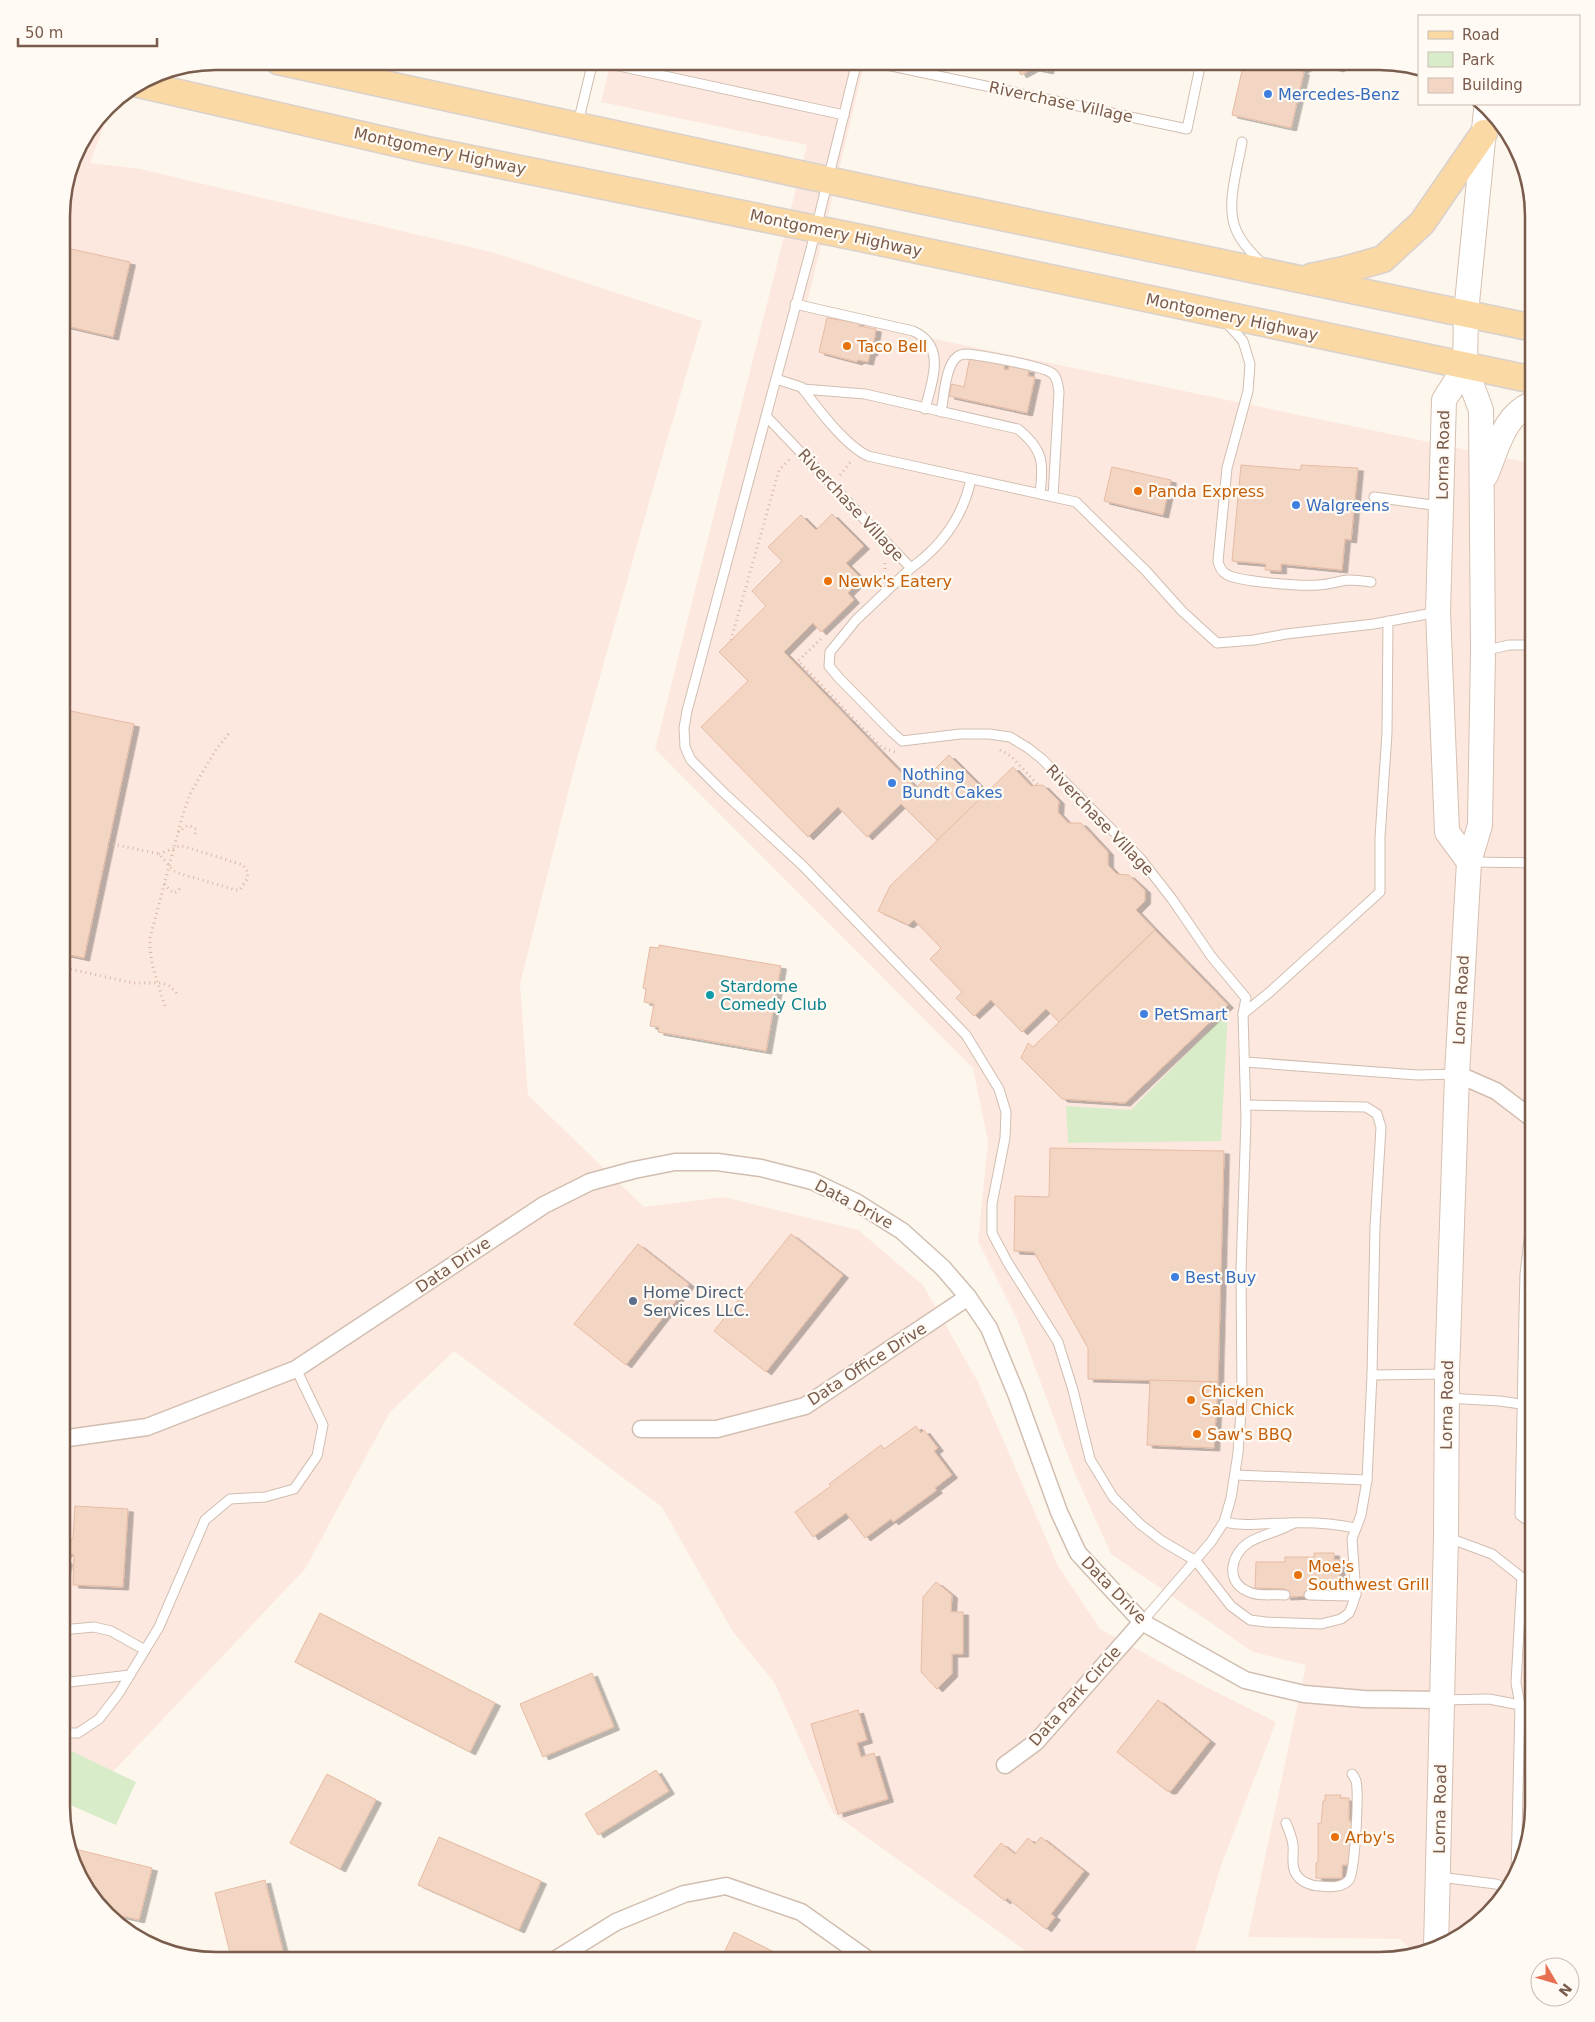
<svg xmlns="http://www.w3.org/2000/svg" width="1595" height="2022" font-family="'DejaVu Sans',sans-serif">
<defs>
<filter id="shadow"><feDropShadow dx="5.5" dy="3" stdDeviation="0" flood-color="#0004"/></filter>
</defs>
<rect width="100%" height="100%" fill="#fdf6ec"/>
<!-- commercial -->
<g fill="#fde8e0">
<polygon points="611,61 865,61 805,312 1534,464 1534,1807 1513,1883 1465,1935 1420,1955 1417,1956 1400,1939 1248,1937 1306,1665 1253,1652 1111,1554 1073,1469 1017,1319 978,1241 988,1141 973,1068 655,749 807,145 601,102"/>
<polygon points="114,99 90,163 140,169 495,253 702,321 655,481 573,773 520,984 528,1095 644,1207 723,1197 858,1230 923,1285 978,1382 1058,1566 1100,1629 1200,1684 1276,1722 1222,1863 1192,1961 1040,1961 833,1813 774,1682 733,1632 662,1507 454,1351 390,1412 305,1569 109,1776 61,1758 62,205 77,147"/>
</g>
<!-- green -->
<g fill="#d8ecc9">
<polygon points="1228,1012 1221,1141 1068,1143 1066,1106 1131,1110"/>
<polygon points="61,1746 136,1782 116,1825 61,1801"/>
</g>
<!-- building -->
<g fill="#f3d5c3" stroke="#e6bba3" filter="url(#shadow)">
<polygon points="1003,61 1050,61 1048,71 1034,68 1021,75 1015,64"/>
<polygon points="1244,62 1315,62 1301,71 1304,72 1291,128 1232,115"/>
<polygon points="1316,62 1341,62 1339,69 1315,64"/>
<polygon points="62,247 130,262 113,337 62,325"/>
<polygon points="827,318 859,323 859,326 876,329 872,353 870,353 868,362 858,360 857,362 819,352"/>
<polygon points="970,357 1005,364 1004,369 1008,370 1009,366 1029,370 1028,376 1035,377 1027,413 949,396 952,384 964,387"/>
<polygon points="1241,465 1301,470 1301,465 1358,468 1351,540 1345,539 1342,570 1281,564 1281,571 1265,570 1266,564 1232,561"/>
<polygon points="1112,467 1171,480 1163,515 1104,501"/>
<polygon points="832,514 864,546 846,563 862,579 848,593 854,600 821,632 813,623 784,652 916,788 949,755 987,793 938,841 901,804 867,837 838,807 808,837 701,727 748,681 719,652 766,606 752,591 782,561 768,547 801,515 816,530"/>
<polygon points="61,709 134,724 84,958 61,953"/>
<polygon points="1013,767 1031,786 1043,785 1059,801 1058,812 1068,823 1081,823 1108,852 1108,865 1117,874 1129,875 1145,890 1145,901 1136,910 1155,930 1059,1022 1046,1009 1022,1032 991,1000 974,1016 956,998 962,992 930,959 941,948 914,920 908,925 878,911 890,886"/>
<polygon points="1155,930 1228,1005 1125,1103 1062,1099 1021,1058 1028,1043 1033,1047"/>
<polygon points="659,945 781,966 766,1051 658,1032 659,1027 650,1026 654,1004 644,1002 646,989 643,988 650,947 659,948"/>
<polygon points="1050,1148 1224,1151 1218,1382 1088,1379 1088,1348 1034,1252 1014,1251 1015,1196 1049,1197"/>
<polygon points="791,1234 843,1275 766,1372 714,1331"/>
<polygon points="638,1244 689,1284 626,1365 574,1324"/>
<polygon points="1150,1380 1218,1382 1214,1448 1147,1445"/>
<polygon points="916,1426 921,1433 924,1430 938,1448 934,1451 952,1475 935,1488 937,1490 893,1522 891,1519 865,1538 846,1513 813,1537 795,1512 831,1486 829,1484 881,1445 884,1449"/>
<polygon points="75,1506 128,1509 123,1587 73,1585 74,1555 69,1553 66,1553 64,1558 67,1562 66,1566 65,1572 61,1575 61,1530 62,1539 73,1539"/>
<polygon points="1314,1553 1334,1553 1334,1560 1340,1560 1339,1595 1285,1597 1285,1589 1255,1588 1256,1562 1285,1562 1285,1557 1314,1557"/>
<polygon points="936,1582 952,1595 951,1612 963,1612 963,1654 952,1654 952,1674 937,1689 921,1672 923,1597"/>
<polygon points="320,1613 495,1703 470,1752 295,1662"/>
<polygon points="592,1673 614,1727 543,1757 520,1704"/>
<polygon points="1158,1700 1210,1741 1171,1791 1167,1791 1117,1752"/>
<polygon points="858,1710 867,1740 857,1743 861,1757 874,1753 888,1799 838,1814 811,1724"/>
<polygon points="656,1770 669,1791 598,1835 585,1814"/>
<polygon points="327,1774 376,1800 340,1869 290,1843"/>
<polygon points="1325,1795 1341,1795 1340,1798 1349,1798 1349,1821 1352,1821 1351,1850 1350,1865 1342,1865 1342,1878 1316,1878 1316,1863 1318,1862 1318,1823 1321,1824 1323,1801 1325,1801"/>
<polygon points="439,1837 541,1881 519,1930 418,1885"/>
<polygon points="1041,1837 1084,1871 1051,1914 1055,1917 1046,1929 1007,1898 1005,1901 974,1876 1001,1843 1015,1854 1028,1838 1035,1844"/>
<polygon points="67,1847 152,1868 139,1920 109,1913 87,1892"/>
<polygon points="265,1880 284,1955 264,1961 232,1961 215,1893"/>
<polygon points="734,1932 792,1961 720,1961"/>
</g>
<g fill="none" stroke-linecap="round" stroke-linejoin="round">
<!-- lane casing -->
<g stroke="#d1beb0" stroke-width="11">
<g id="lane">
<polyline points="596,61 844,115"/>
<polyline points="857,61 811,249 766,416 911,568 856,620 830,652 829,666 839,678 892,732 902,741 960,734 989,734 1010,737 1028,748 1042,759 1140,858 1172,899 1211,956 1246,998 1243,1014 1246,1119 1241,1271 1242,1397 1238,1453 1231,1498 1224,1522 1211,1542 1142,1622"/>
<polyline points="868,61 1187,129 1201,62"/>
<polyline points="578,123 593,61"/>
<path d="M1242 142C1238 167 1226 203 1235 227 1240 242 1253 254 1263 265"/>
<path d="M795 304 913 331C947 346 932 381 925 409"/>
<path d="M1226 322 1243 341 1250 364 1248 391 1227 468 1218 561C1219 566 1221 571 1226 574 1237 582 1302 586 1318 585 1328 585 1338 581 1348 580 1356 580 1364 581 1371 582"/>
<polyline points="776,379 801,387 803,389"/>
<path d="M941 412C944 399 945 366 957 357 960 354 965 354 968 354 983 356 1045 366 1053 374 1058 379 1058 386 1059 392L1053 497"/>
<polyline points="766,416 687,711 684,728 685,747 691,760 723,792 802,865 966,1035 999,1089 1006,1112 1005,1138 992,1204 992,1233 1008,1263 1058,1342 1073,1390 1090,1459 1113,1497 1140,1524 1162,1541 1196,1561 1231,1606 1250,1620 1266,1622 1321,1624 1341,1619 1349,1613 1352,1606 1356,1594 1352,1539 1361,1515 1367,1480"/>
<path d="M1040 493C1044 462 1043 449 1018 429L865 394 803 389C818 409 846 446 868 456L1076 502 1146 571 1182 611 1217 643 1254 640 1286 634 1374 624 1438 612"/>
<polyline points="1374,497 1439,506"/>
<path d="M911 568C943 545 963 517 971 479"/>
<polyline points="1483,651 1509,645 1534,645"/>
<polyline points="1472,862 1534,863"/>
<polyline points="1243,1014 1271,991 1380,892 1380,837 1387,733 1388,621"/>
<polyline points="1245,1062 1417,1075 1457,1074"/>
<polyline points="1524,1314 1520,1515 1534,1525"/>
<polyline points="1534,1321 1524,1314 1525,1274 1534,1197"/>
<polyline points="1372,1375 1447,1374"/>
<polyline points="1447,1398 1500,1401 1534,1406"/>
<polyline points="1235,1475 1367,1480 1372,1375 1375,1227 1381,1127 1377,1114 1366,1107 1246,1105"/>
<path d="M1224 1522C1245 1527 1265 1523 1286 1523 1309 1522 1332 1523 1355 1528"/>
<polyline points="1446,1537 1492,1554 1534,1587"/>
<path d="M1285 1595C1274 1594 1257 1597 1247 1591 1225 1581 1231 1555 1248 1543 1260 1535 1279 1532 1294 1523"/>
<polyline points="1309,1595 1349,1596 1356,1594"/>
<polyline points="61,1630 94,1627 111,1631 145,1650"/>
<polyline points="61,1683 130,1675"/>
<polyline points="1442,1700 1489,1699 1520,1705 1534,1713"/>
<polyline points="61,1733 78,1733 99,1719 119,1693 159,1627 205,1520 230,1499 265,1497 294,1489 317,1456 323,1425 296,1369"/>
<path d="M1286 1823C1289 1830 1292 1837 1293 1845 1294 1853 1291 1864 1295 1872 1299 1881 1310 1886 1320 1886 1330 1887 1342 1888 1349 1880 1355 1873 1359 1793 1356 1781 1355 1779 1354 1776 1352 1774"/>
<polyline points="1516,1874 1520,1705 1516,1683 1522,1577"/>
<polyline points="1439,1877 1496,1884 1508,1889"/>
</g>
</g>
<!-- street casing -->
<g stroke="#d1beb0" stroke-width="19">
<g id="street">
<polyline points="1457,1074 1496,1091 1534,1120"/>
<polyline points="641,1429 717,1429 805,1406 968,1297"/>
<polyline points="61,1439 147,1427 296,1369 544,1205 590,1182 634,1170 675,1162 717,1162 761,1168 812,1181 856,1202 902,1231 943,1268 968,1297 989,1328 1017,1396 1059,1512 1078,1553 1142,1622 1245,1680 1304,1694 1364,1699 1442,1700"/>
<polyline points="1005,1765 1036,1742 1142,1622"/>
<polyline points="553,1961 616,1922 684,1894 726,1886 801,1912 870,1961"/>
</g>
</g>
<!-- secondary casing -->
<g stroke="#d6c0b0" stroke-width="26">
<g id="secondary">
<polyline points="1465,367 1444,400 1438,612 1447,832 1469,862"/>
<path d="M1486 475C1497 449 1504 413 1534 403"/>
<polyline points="1436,1948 1446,1537 1447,1374 1457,1074 1469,862 1480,825 1483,651 1481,410 1465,367 1466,313 1486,110"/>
</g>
</g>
<!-- primary casing -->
<g stroke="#dad1cd" stroke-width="29">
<g id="primary">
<polyline points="278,61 906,197 1534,328"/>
<polyline points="139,84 427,150 856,237 1534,380"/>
<polyline points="1311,277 1344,270 1383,259 1422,223 1484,133"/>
</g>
</g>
<!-- path -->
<g stroke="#d9b8a5" stroke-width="3" stroke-dasharray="1 4" stroke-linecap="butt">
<polyline points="840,475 852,460"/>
<polyline points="885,574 885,560"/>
<polyline points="821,639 798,661 881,747 895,752"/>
<polyline points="731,640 779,470 790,459"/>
<polyline points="1000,750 1011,756 1038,785"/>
<polyline points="178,832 188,825 196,829 195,835"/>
<polyline points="108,843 159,854 174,871 181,874 236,890 240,890 247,879 248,872 243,865 186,847 180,846 159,854"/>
<polyline points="164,884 173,893 177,892 181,887"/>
<polyline points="61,967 133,983 162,983 170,986 179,996"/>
<path d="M165 1006C158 983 149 962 150 938L183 814 191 792 215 751 230 732"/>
</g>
<!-- lane -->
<use href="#lane" stroke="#fff" stroke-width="9"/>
<!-- street -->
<use href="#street" stroke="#fff" stroke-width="16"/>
<!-- secondary -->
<use href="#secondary" stroke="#fff" stroke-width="24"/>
<!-- primary -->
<use href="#primary" stroke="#fbd9a5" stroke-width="26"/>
</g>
<!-- markers -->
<g fill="#3f7fe0" stroke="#fffaf3" stroke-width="2">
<circle cx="1268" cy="94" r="5"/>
<circle cx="1296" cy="505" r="5"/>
<circle cx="892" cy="783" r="5"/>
<circle cx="1144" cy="1014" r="5"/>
<circle cx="1175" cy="1277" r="5"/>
</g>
<g fill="#e8710a" stroke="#fffaf3" stroke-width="2">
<circle cx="847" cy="346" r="5"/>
<circle cx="1138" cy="491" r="5"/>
<circle cx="828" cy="581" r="5"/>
<circle cx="1191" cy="1400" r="5"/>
<circle cx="1197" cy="1434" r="5"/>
<circle cx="1298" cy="1575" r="5"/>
<circle cx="1335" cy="1837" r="5"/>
</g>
<circle fill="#0f9aa8" stroke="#fffaf3" stroke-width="2" cx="710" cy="995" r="5"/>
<circle fill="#5c6f8a" stroke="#fffaf3" stroke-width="2" cx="633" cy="1301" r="5"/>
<g text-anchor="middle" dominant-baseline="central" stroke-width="4.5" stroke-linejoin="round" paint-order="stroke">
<!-- shop labels -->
<g font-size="16" fill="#366cbe" stroke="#fffaf3" text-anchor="start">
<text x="1278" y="94">Mercedes-Benz</text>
<text x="1306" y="505">Walgreens</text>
<text x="902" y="774">Nothing<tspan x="902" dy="18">Bundt Cakes</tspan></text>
<text x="1154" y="1014">PetSmart</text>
<text x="1185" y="1277">Best Buy</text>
</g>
<!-- street labels -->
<g font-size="16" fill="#7a5c4d" stroke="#fffaf3">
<text transform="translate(1061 102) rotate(12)">Riverchase Village</text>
<text transform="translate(440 151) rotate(12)">Montgomery Highway</text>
<text transform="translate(836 233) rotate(12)">Montgomery Highway</text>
<text transform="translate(1232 317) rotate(12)">Montgomery Highway</text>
<text transform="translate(1443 455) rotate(-89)">Lorna Road</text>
<text transform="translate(851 505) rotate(47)">Riverchase Village</text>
<text transform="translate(1100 820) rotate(46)">Riverchase Village</text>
<text transform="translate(1461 1000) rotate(-87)">Lorna Road</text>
<text transform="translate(854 1204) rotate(28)">Data Drive</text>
<text transform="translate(453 1265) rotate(-34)">Data Drive</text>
<text transform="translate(867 1364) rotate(-33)">Data Office Drive</text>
<text transform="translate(1447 1405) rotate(-89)">Lorna Road</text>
<text transform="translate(1114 1590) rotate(46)">Data Drive</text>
<text transform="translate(1075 1696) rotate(-48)">Data Park Circle</text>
<text transform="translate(1440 1809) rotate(-89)">Lorna Road</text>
</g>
<!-- food labels -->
<g font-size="16" fill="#c56008" stroke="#fffaf3" text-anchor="start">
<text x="857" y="346">Taco Bell</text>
<text x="1148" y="491">Panda Express</text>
<text x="838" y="581">Newk's Eatery</text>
<text x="1201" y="1391">Chicken<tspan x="1201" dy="18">Salad Chick</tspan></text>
<text x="1207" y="1434">Saw's BBQ</text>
<text x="1308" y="1566">Moe's<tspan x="1308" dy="18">Southwest Grill</tspan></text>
<text x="1345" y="1837">Arby's</text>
</g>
<!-- culture labels -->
<g font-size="16" fill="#0d838f" stroke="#fffaf3" text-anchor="start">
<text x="720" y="986">Stardome<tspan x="720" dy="18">Comedy Club</tspan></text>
</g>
<!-- service labels -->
<g font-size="16" fill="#4e5e75" stroke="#fffaf3" text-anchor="start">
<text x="643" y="1292">Home Direct<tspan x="643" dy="18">Services LLC.</tspan></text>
</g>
</g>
<!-- crop -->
<path d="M0 0H1595V2022H0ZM216 70H1379A146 146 0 0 1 1525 216V1806A146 146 0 0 1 1379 1952H216A146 146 0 0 1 70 1806V216A146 146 0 0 1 216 70Z" fill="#fffaf3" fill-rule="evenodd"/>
<path fill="none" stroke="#7a5c4d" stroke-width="2.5" d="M216 70H1379A146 146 0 0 1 1525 216V1806A146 146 0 0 1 1379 1952H216A146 146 0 0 1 70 1806V216A146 146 0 0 1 216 70Z"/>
<!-- legend -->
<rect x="1418" y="15" width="162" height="90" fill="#fffaf3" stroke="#cabbb1"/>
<rect x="1428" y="31" width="25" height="8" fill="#fbd9a5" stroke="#cabbb1"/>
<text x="1462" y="40" font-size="15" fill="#7a5c4d">Road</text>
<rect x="1428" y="52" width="25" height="15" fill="#d8ecc9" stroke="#cabbb1"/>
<text x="1462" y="65" font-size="15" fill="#7a5c4d">Park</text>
<rect x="1428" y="78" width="25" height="15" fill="#f3d5c3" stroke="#cabbb1"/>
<text x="1462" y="90" font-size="15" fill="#7a5c4d">Building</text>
<!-- north arrow -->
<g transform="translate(1555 1982) rotate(128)"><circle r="24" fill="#fffaf3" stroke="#cabbb1"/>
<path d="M0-4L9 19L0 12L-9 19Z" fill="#e76f51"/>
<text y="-8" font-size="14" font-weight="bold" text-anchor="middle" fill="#7a5c4d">N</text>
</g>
<!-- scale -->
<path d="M18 38v8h139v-8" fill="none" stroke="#7a5c4d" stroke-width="2.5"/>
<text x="25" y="38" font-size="15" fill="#7a5c4d" stroke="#fffaf3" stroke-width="4" paint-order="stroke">50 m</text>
</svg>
